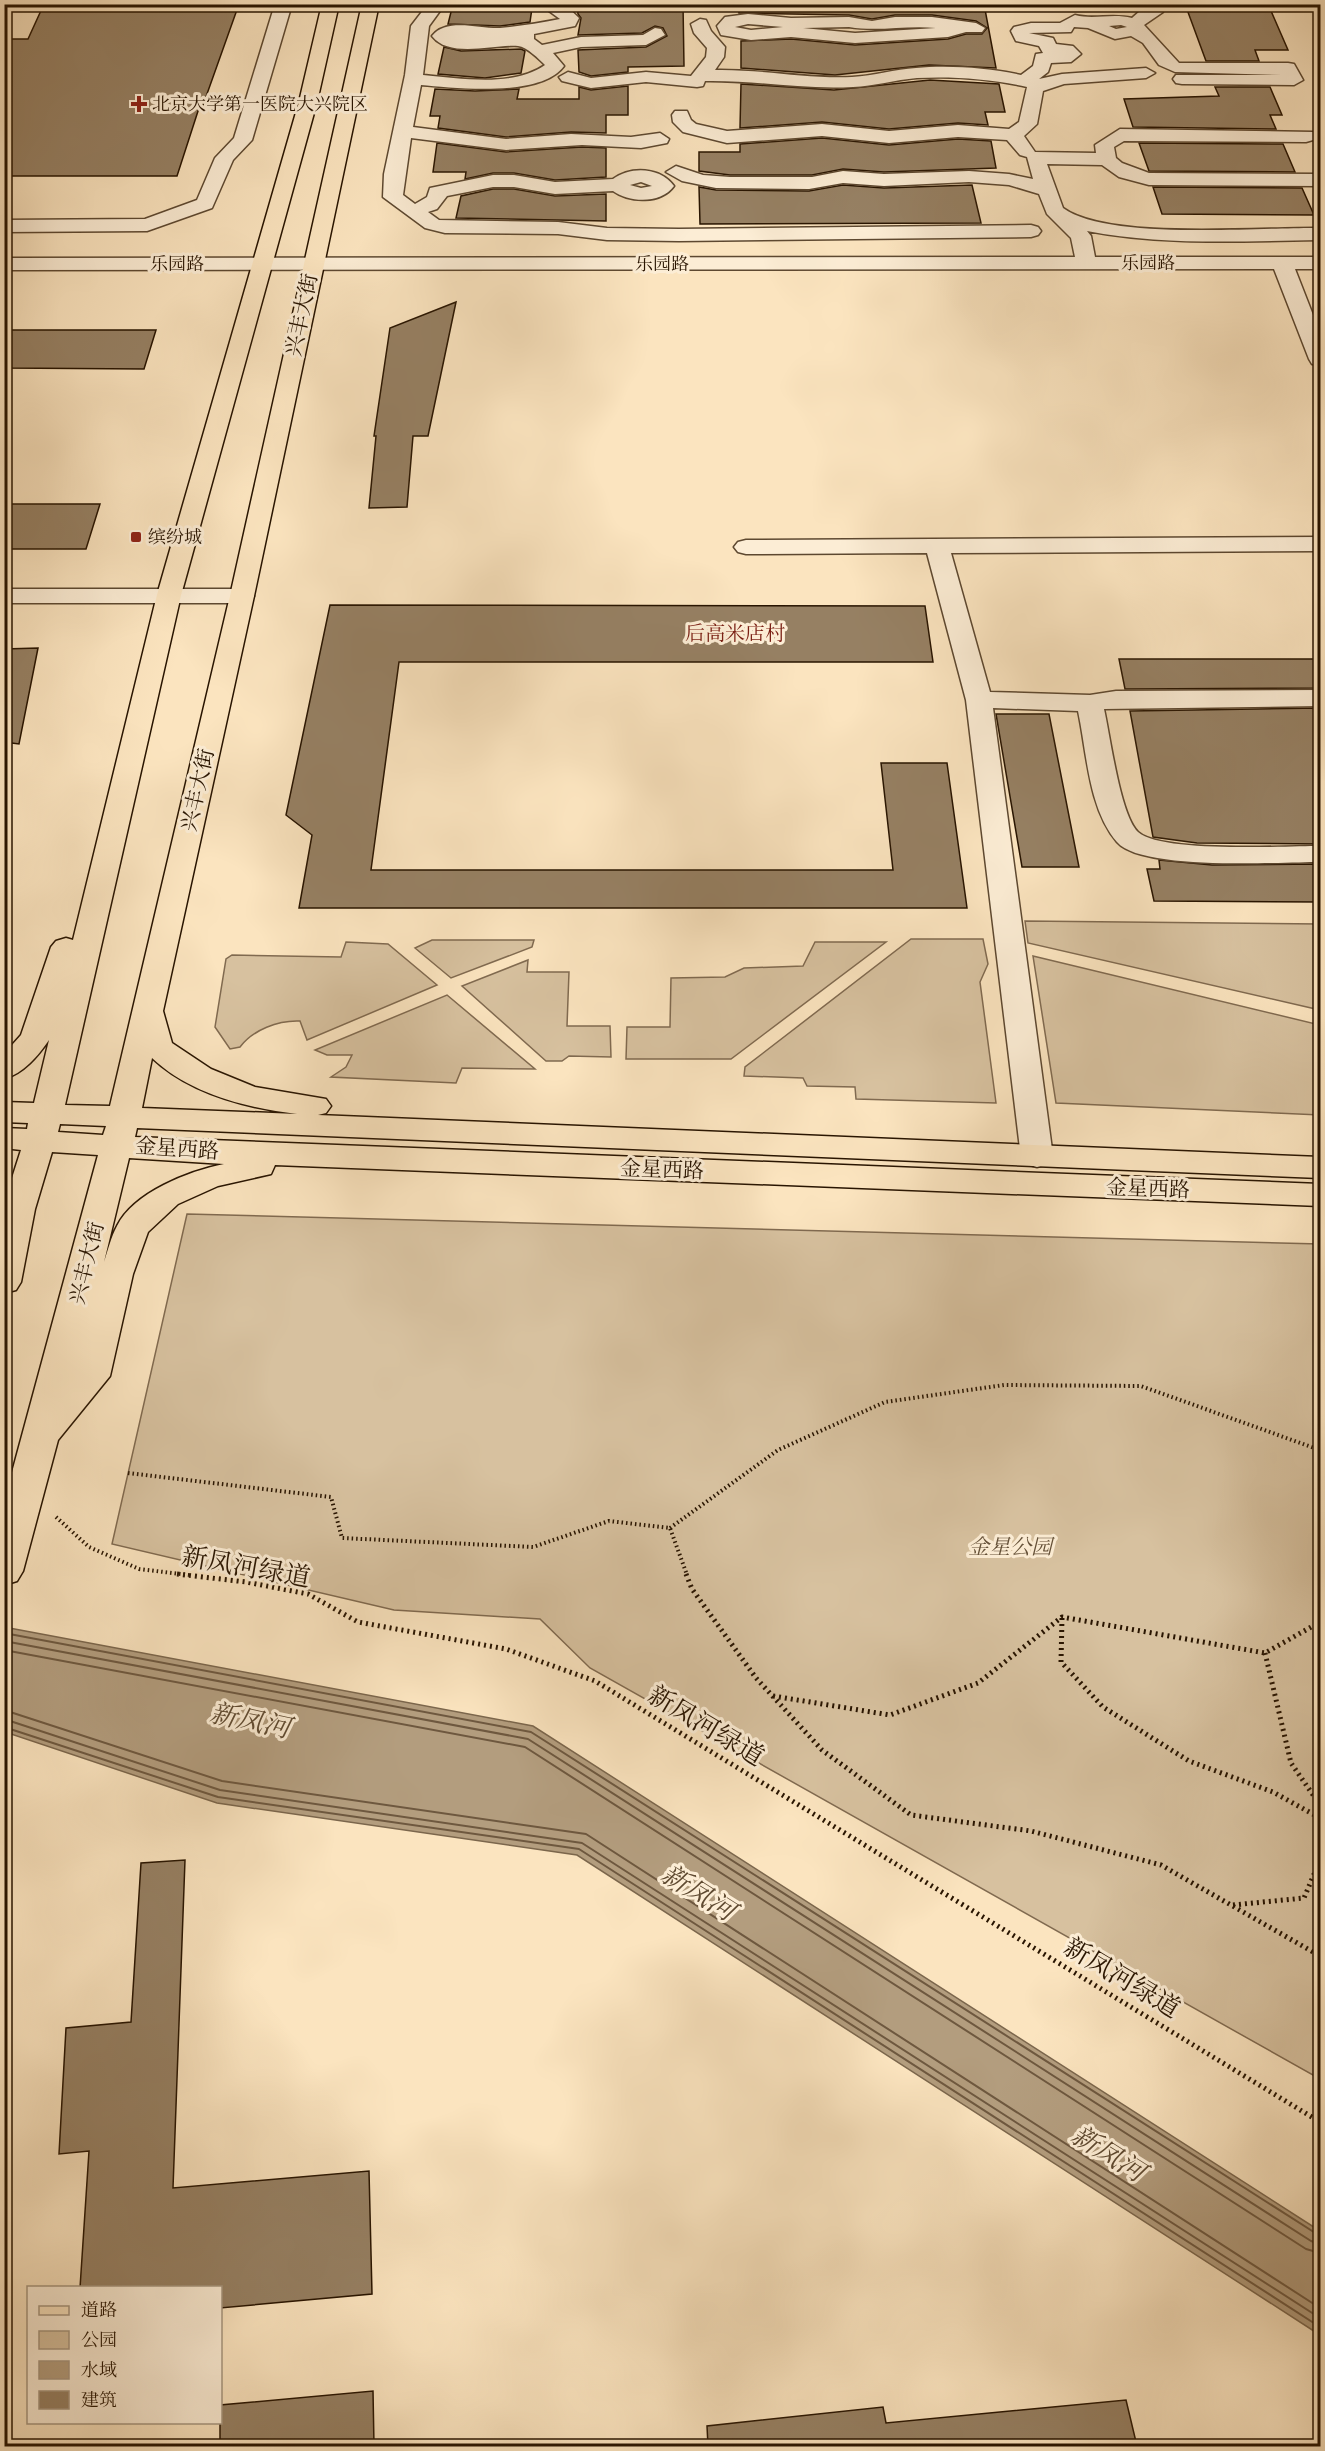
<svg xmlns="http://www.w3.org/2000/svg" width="1325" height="2451" font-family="Cardo,'Noto Serif SC',serif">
<rect width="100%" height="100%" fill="#fbe4bf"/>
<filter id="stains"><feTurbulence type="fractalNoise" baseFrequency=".00333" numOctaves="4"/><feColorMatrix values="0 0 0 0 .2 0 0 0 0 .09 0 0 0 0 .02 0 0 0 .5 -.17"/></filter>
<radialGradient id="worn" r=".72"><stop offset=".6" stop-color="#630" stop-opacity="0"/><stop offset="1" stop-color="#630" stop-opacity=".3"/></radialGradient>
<!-- green -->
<g fill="#d7c19f" stroke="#806a50" stroke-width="1.5">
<polygon points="1025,921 1320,924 1320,1010 1028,943"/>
<polygon points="911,939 983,939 988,964 980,982 996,1103 856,1099 855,1087 807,1086 803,1078 744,1076 745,1067"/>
<polygon points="432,940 534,940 532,947 451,978 415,948"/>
<path d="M346 942 388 944 437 985 307 1040 300 1021C278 1020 253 1030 240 1047L230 1049 215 1027 226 959 232 955 341 957Z"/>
<polygon points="815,942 886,942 731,1059 626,1059 627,1027 670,1027 671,978 725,977 744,968 803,966"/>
<polygon points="1033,956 1320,1025 1320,1115 1056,1103"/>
<polygon points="528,960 527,972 569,972 567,1026 610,1026 611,1057 569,1056 562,1061 546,1061 462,986"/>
<polygon points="447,995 535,1069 462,1068 456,1083 331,1077 346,1067 352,1055 327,1055 315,1050"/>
<polygon points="187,1214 1320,1244 1320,2079 590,1668 540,1619 394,1610 112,1544"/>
</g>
<!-- water -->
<polygon fill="#b39d7e" stroke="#7b664c" stroke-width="1.5" points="4,1627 533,1726 1320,2231 1320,2335 577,1855 217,1803 5,1732"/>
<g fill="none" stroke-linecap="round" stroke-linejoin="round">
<!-- shore -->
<g stroke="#6e583f" stroke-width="2">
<polyline points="4,1633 531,1732 1320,2236"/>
<polyline points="4,1641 528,1739 1311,2241 1320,2244"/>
<polyline points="4,1650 525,1747 1306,2249 1320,2253"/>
<polyline points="4,1710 222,1781 586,1834 1320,2308"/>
<polyline points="4,1719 220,1790 582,1843 1320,2318"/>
<polyline points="4,1727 218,1797 579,1849 1320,2327"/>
</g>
</g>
<!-- building -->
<g fill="#968063" stroke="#281400" stroke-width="1.5">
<polygon points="44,4 239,4 202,108 199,108 177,176 4,176 4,39 28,39"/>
<polygon points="577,4 683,4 684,66 628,67 628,72 591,76 579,72 578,50 646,47 667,36 663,28 655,26 642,33 578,35 581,18 578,14"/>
<polygon points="738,4 984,4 996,68 929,65 835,75 741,68 741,41 791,39 855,45 948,39 966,34 982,34 987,28 976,21 932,15 895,15 872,19 849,15 739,13"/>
<polygon points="1185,4 1268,4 1288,50 1255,50 1259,61 1206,61"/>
<polygon points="452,8 532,8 530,22 500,26 448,24"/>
<polygon points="444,47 461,51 521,49 525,51 521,73 485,78 438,74"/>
<polygon points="930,80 999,84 1005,112 985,112 988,125 958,123 889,129 822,122 740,128 741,84 834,90"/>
<polygon points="628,86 628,115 606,115 606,133 571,132 506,137 438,128 440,116 430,116 435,89 475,91 519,89 517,99 579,99 579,87 591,90"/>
<polygon points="1215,87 1270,87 1282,115 1270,115 1276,129 1133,127 1124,99 1219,96"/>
<polygon points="822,138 889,145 958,139 991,141 996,168 884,172 843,169 812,175 730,175 699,171 699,152 740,152 740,144"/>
<polygon points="437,143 506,152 582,147 606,148 606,177 555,180 514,173 493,173 465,179 466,172 433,172"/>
<polygon points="1139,143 1283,144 1295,172 1149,171"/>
<polygon points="843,185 884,188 972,185 981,223 700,224 699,187 716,190 809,191"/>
<polygon points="1153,187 1302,188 1314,215 1162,214"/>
<polygon points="493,189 514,189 555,196 606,194 606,221 456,218 461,196"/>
<polygon points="456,302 428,436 413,436 407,507 369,508 376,436 374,436 390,328"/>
<polygon points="4,330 156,330 144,369 4,368"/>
<polygon points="4,504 100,504 86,549 4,549"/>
<polygon points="330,605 925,606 933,662 399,662 371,870 893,870 881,763 947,763 967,908 299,908 312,835 286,815"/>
<polygon points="38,648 19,744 4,742 4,649"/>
<polygon points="1119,659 1320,659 1320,688 1125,689"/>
<polygon points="1320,708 1320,844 1197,843 1153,837 1130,711"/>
<polygon points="996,714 1049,714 1079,867 1022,867"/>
<polygon points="1159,860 1212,865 1320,864 1320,902 1154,901 1147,869 1160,869"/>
<polygon points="185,1860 173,2188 369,2171 372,2294 220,2308 220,2288 80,2288 89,2151 59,2154 66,2028 131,2022 141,1863"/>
<polygon points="373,2391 374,2446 220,2446 220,2405"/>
<polygon points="1126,2400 1137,2446 708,2446 707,2426 883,2407 886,2423"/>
</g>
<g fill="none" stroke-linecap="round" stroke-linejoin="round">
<!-- minor casing -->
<g stroke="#5d4830" stroke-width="3">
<g id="minor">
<polygon points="275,4 292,4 252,140 233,160 212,208 147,231 4,232 4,220 145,219 197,200 215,158 234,138"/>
<path d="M428 4H445L429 26 423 75C461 78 511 88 545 65 539 59 527 47 518 46 495 44 449 59 432 36 446 17 480 29 500 28 520 26 540 23 560 19L549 11 547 4H564L579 18 575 26 534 34V39L542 45 581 37 643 35 655 28 661 29 665 35 646 45 581 47 553 53 564 66C541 98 455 88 421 85L413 127 506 139 571 134 631 137 660 133 669 139 667 143 641 148 582 145 506 150 411 138 403 195 415 204 427 197 430 188 493 175H514L555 182 613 179C631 166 660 167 674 186 661 204 630 203 613 191L555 194 514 187H493L447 196 437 209 428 212 439 220 558 222 607 228 679 229 1031 225 1038 227 1041 231 1038 235 1031 237 679 241 607 240 558 234 445 233 425 228 383 197 384 174 405 75 411 26ZM641 182 652 186 641 188 630 185Z"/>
<path d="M1148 4H1165L1163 12 1144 25 1179 63H1288L1294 64 1303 80 1294 85 1182 84 1176 83 1173 79 1176 75H1282L1175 72 1159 65 1143 43 1131 36 1115 39 1088 28 1074 27 1071 32 1029 33 1053 38 1056 44 1073 46 1081 54 1071 62 1051 63 1048 72 1039 79 1062 74 1146 68 1155 73 1146 78 1064 84 1043 91 1037 124 1024 136 1035 152 1096 153 1095 145 1120 129 1313 132 1315 136 1313 140 1306 142 1124 141 1114 147 1116 158 1122 163 1149 173 1320 174V186L1149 185 1119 177 1102 165 1047 164 1063 208C1108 241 1262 227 1320 228V240C1242 241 1164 246 1087 231L1091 236 1095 257H1320V269H1295L1320 333V365L1312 364 1309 359 1274 269 4 270V258L1075 257 1071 238 1047 214 1039 194 1009 185 969 182 884 186 843 183 809 189 716 188 682 181 666 172 676 166 703 175 730 177H812L843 171 884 174 969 171 1009 174 1033 179 1027 157 1020 155 1007 140 958 137 889 143 822 136 727 143 683 132 673 122 672 115 675 111H687L691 120 696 124 727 131 822 124 889 131 958 125 1009 129 1019 122 1027 87C992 79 952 76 917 78 895 80 874 86 853 87 803 90 755 80 705 81L703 86 697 87 646 82 591 88 562 81 559 77 568 72 591 78 646 72 691 76 706 57 707 48 694 33 691 24 700 19 706 20 711 31 725 47 724 57 715 70C761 69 806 79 852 77 874 76 895 69 916 68 949 65 989 68 1021 75L1033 66 1036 54 1043 53 1039 46 1016 41 1011 31 1014 27 1031 23H1060L1075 15C1094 20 1112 13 1132 18ZM1121 25 1127 27 1116 29 1109 26Z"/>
<path d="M748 14 791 18 849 17 872 21 895 17H932L976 23 985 28 982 32H966L948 37 855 43 791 37 751 40 721 35 717 26 725 17ZM748 24 783 27 751 30 735 27ZM849 27C878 32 906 25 936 28L855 33 803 28Z"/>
<path d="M1320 537V551L951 553 990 692 1090 695 1116 691 1320 690V706L1104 709C1110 735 1120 815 1138 832 1161 853 1286 846 1320 846V862C1280 862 1141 871 1117 842 1088 808 1087 752 1078 711L993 708 1053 1157 1048 1164 1037 1167 1026 1164 1021 1157 966 700 927 553 746 554 738 552 734 547 738 542 746 540Z"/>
<polygon points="4,589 242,589 251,591 254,596 251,601 242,603 4,603"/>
</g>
</g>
<!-- major casing -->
<g stroke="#281400" stroke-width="3">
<path id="major" d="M322 4H339L317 102 181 595 65 1105 110 1106 230 596 362 4H379L254 596 163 1011 172 1043 211 1069 255 1087 326 1099 331 1106 326 1113 318 1115 1320 1157V1178L137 1128 135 1137 1320 1184V1206L275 1165 271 1174 218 1186 178 1204 148 1232 133 1274 110 1376 58 1440 23 1571 17 1581 4 1585V1502L98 1155 52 1152 35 1209 21 1282 16 1290 4 1293V1203L21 1150 4 1148V1128L27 1129 28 1123 4 1122V1102L34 1103 49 1040C38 1056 24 1073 4 1079V1054L21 1035 51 947 56 941 66 938 73 940 157 595 299 102ZM152 1058C190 1094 247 1108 297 1114L142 1108ZM60 1124 106 1126 103 1135 58 1132ZM129 1158 224 1164C189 1171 134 1192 117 1226 111 1237 108 1250 104 1262Z"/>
</g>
<!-- path-far1 -->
<g stroke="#281400" stroke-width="4" stroke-dasharray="1.5 3" stroke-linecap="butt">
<polyline points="128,1473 331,1497 342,1538 533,1547 609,1521 670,1528 687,1575"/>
<polyline points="56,1517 89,1547 139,1569 189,1575"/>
<polyline points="670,1528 778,1450 885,1402 1004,1385 1141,1386 1320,1450"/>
</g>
<!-- path -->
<g stroke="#281400" stroke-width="5" stroke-dasharray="2 4" stroke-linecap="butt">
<polyline points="177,1574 246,1582 308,1594 358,1622 506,1649 595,1681 1320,2122"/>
<polyline points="686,1574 692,1589 756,1678 822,1750 911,1815 1031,1831 1161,1865 1320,1956"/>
<polyline points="1062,1618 1061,1662 1103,1707 1189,1761 1273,1792 1320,1818"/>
<polyline points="1265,1653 1291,1763 1320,1805"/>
<polyline points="773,1696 890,1715 978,1683 1062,1617 1265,1653 1320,1622"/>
<polyline points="1233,1905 1304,1898 1320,1860"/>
</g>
<!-- minor -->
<use href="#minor" fill="#fcedd5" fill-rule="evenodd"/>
<!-- major -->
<use href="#major" fill="#fbe4bf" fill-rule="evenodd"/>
</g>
<!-- markers -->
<g fill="#8f2418" stroke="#fcedd5" stroke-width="2">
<path d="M136 95h6v6h6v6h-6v6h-6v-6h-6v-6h6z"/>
<rect x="130" y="531" width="12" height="12" rx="3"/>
</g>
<g text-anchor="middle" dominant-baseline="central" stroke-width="6" stroke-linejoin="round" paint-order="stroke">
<!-- far-poi labels -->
<g font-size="18" fill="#281400" stroke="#fcedd5" text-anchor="start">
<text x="152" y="104">北京大学第一医院大兴院区</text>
<text x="148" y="537">缤纷城</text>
</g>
<!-- far-street labels -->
<g font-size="18" fill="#281400" stroke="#fcedd5">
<text x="1148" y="263">乐园路</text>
<text x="177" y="264">乐园路</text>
<text x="662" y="264">乐园路</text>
</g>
<!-- far-quarter labels -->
<g font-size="20" fill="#7a1f14" stroke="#fcedd5">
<text x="735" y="633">后高米店村</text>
</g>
<!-- street labels -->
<g font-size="21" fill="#281400" stroke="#fcedd5">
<text transform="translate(302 315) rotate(-78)">兴丰大街</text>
<text transform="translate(198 790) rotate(-77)">兴丰大街</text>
<text transform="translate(177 1149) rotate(4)">金星西路</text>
<text transform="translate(662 1170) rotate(2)">金星西路</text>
<text transform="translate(1148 1189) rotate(2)">金星西路</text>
<text transform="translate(87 1263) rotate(-76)">兴丰大街</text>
</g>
<!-- park labels -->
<g font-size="21" font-style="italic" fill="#655138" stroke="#fcedd5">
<text x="1010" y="1547">金星公园</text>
</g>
<!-- near-street labels -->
<g font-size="26" fill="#281400" stroke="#fcedd5">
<text transform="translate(246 1567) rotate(10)">新凤河绿道</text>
<text transform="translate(706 1726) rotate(31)">新凤河绿道</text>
<text transform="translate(1122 1978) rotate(31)">新凤河绿道</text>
</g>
<!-- near-water labels -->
<g font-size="27" font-style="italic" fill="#604b32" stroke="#fcedd5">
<text transform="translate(250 1721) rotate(12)">新凤河</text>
<text transform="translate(698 1893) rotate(32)">新凤河</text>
<text transform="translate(1108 2154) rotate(32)">新凤河</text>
</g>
</g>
<!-- margin -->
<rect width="1325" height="2451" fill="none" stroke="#fbe4bf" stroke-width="24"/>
<rect x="6" y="6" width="1313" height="2439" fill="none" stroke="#281400" stroke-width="3"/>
<rect x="12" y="12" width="1301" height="2427" fill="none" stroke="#281400" stroke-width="1.5"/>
<!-- legend -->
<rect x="27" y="2286" width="195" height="138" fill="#fcedd5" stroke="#a79680" stroke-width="1.5"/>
<rect x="39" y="2306" width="30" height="9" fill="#fbe4bf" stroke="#a79680" stroke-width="1.5"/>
<text x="81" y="2316" font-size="18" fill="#281400">道路</text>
<rect x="39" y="2331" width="30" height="18" fill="#d7c19f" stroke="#a79680" stroke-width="1.5"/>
<text x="81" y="2346" font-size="18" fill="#281400">公园</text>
<rect x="39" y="2361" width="30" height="18" fill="#b39d7e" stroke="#a79680" stroke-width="1.5"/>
<text x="81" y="2376" font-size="18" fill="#281400">水域</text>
<rect x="39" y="2391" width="30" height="18" fill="#968063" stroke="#a79680" stroke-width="1.5"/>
<text x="81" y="2406" font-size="18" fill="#281400">建筑</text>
<rect width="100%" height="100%" filter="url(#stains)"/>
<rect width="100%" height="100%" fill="url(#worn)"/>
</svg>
